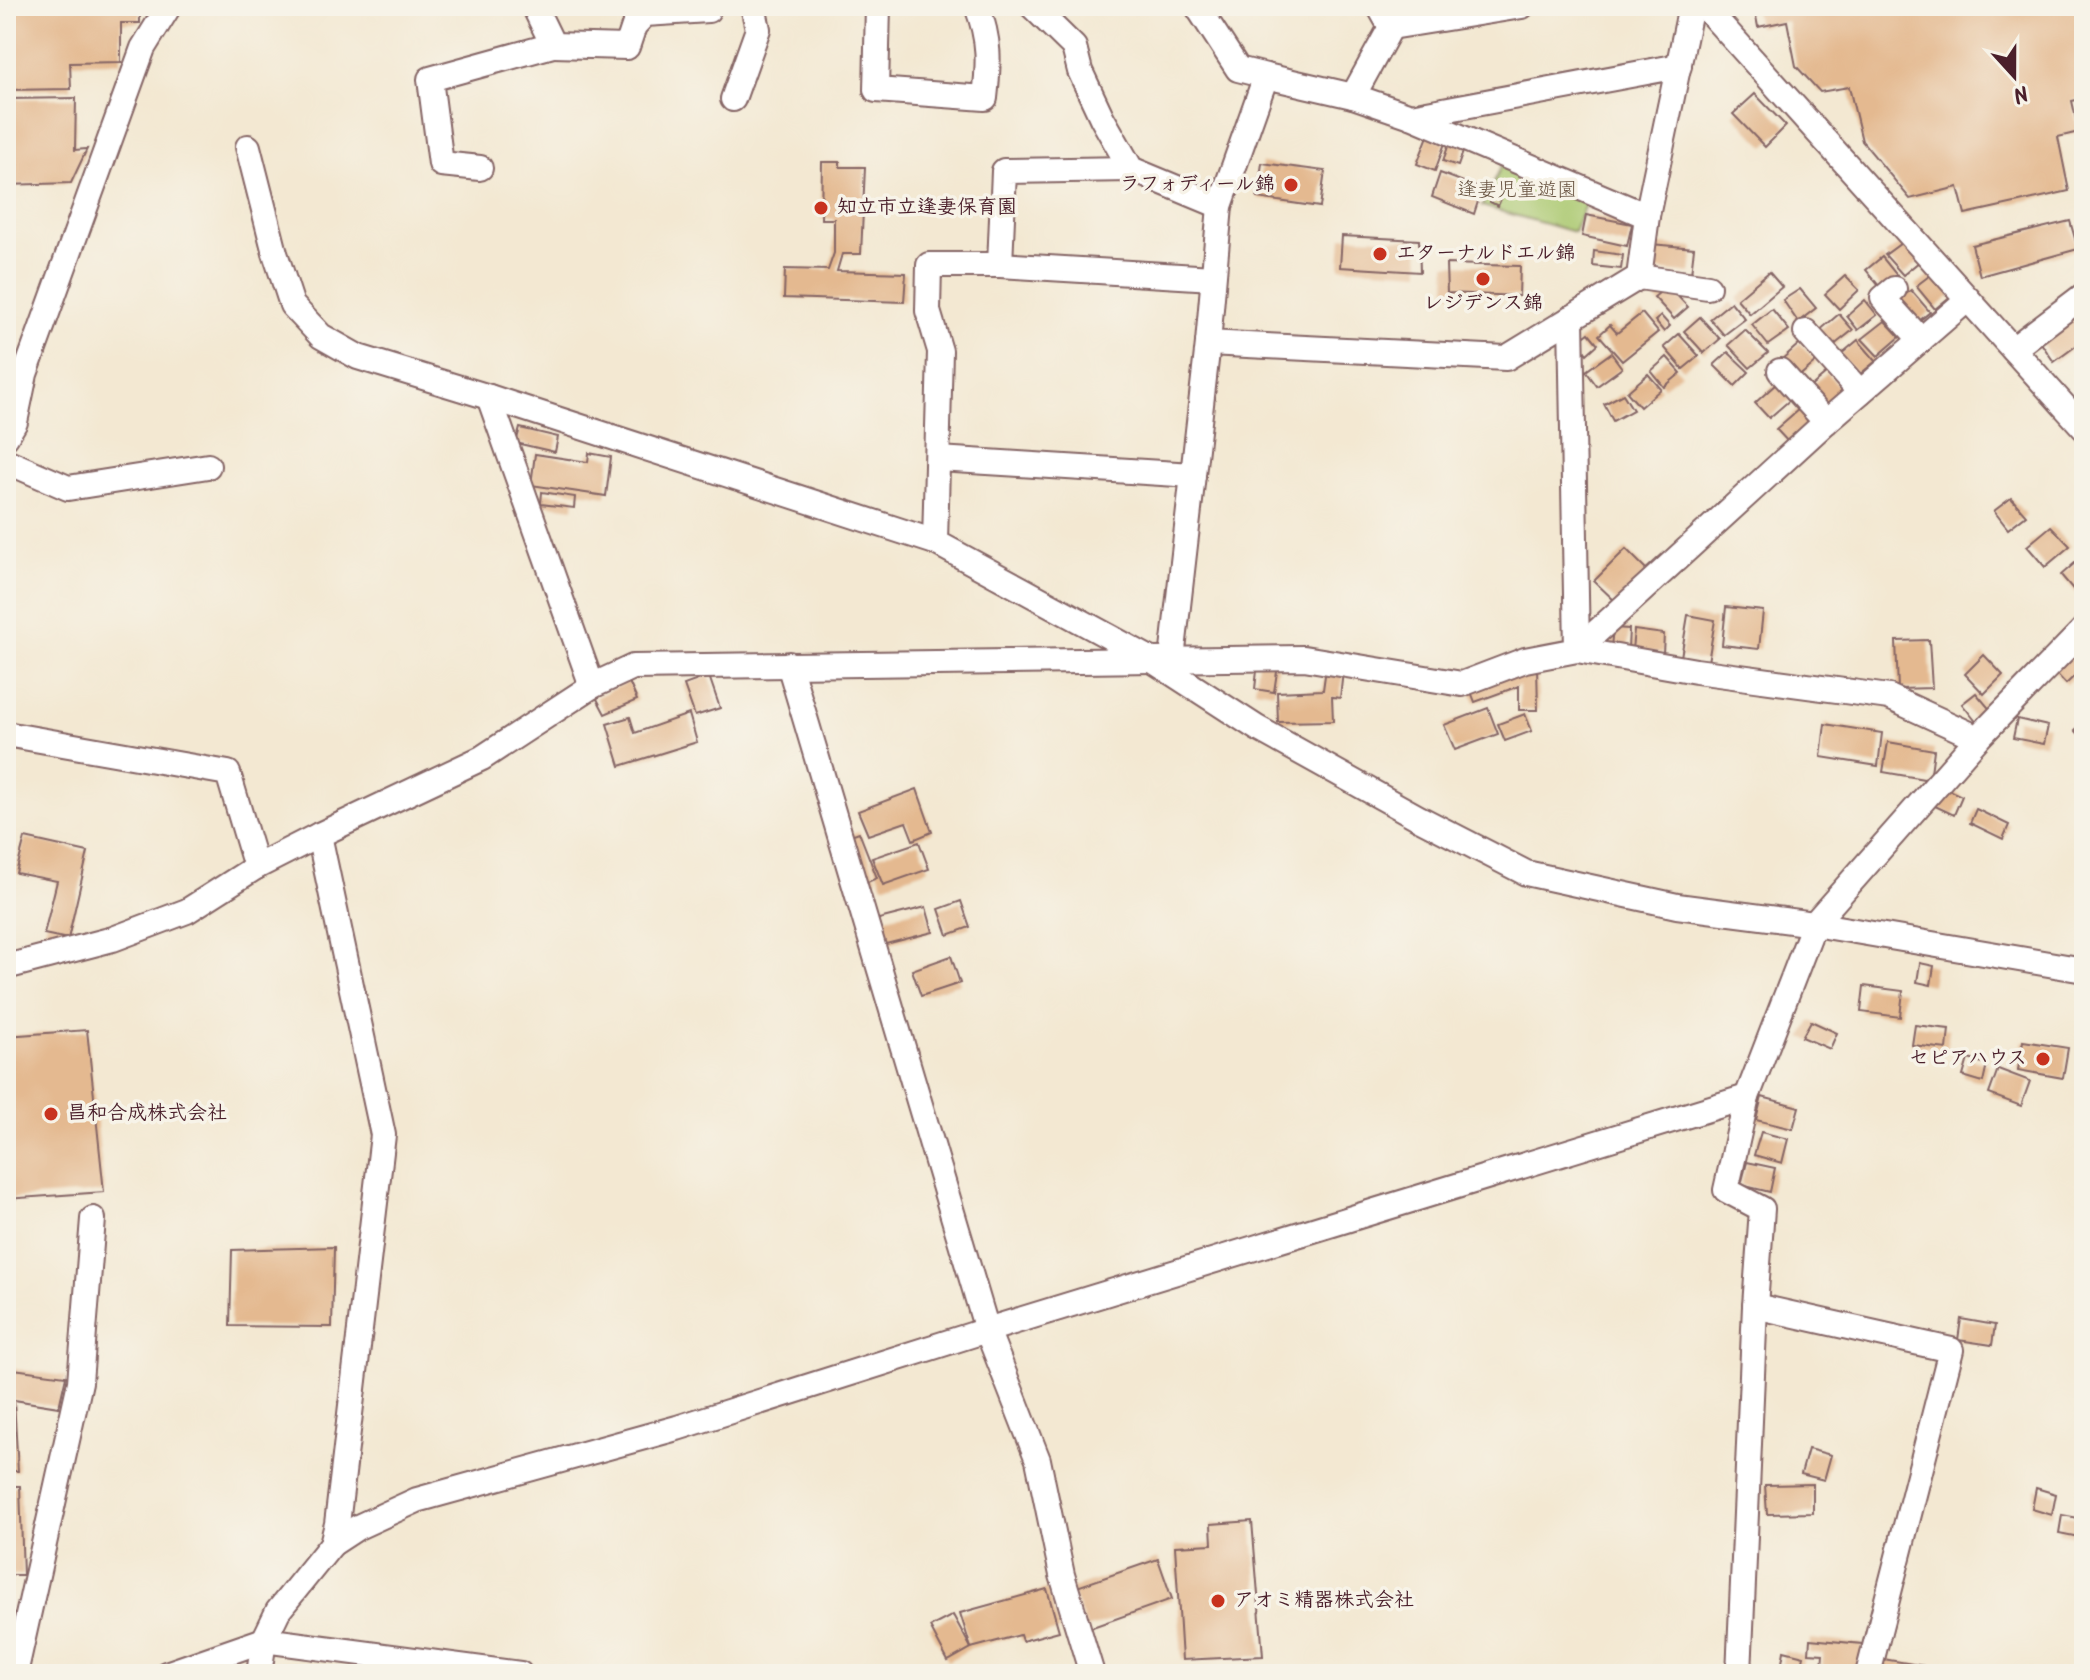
<svg xmlns="http://www.w3.org/2000/svg" width="2090" height="1680" font-family="Kalam,'Klee One',sans-serif">
<rect width="100%" height="100%" fill="#f7f3e8"/>
<filter id="ink" filterUnits="userSpaceOnUse"><feTurbulence type="fractalNoise" baseFrequency=".0125" numOctaves="2"/><feDisplacementMap in="SourceGraphic" scale="16" xChannelSelector="R" yChannelSelector="G"/><feConvolveMatrix kernelMatrix="1 2 1 2 8 2 1 2 1" color-interpolation-filters="sRGB"/></filter>
<filter id="wash" filterUnits="userSpaceOnUse"><feTurbulence type="fractalNoise" baseFrequency=".006" numOctaves="4" result="noise"/><feDisplacementMap in="SourceGraphic" scale="32" xChannelSelector="R" yChannelSelector="G"/><feGaussianBlur stdDeviation="1.8" result="paint"/><feColorMatrix in="noise" values="0 0 0 0 0 0 0 0 0 0 0 0 0 0 0 0 0 1.4 0 .05"/><feComposite in="paint" operator="in"/></filter>
<g filter="url(#wash)">
<rect width="100%" height="100%" fill="#f3e8d2"/>
<!-- green -->
<polygon fill="#abc971" stroke="#7a744e" stroke-width="2" points="1504,161 1588,197 1574,232 1482,206"/>
<g id="blocks">
<!-- building -->
<g fill="#e4b990">
<polygon points="19,6 140,6 140,23 121,23 121,62 70,63 71,89 6,90 6,17"/>
<polygon points="1754,6 2084,6 2084,98 2072,101 2079,132 2058,137 2069,191 1965,214 1958,187 1910,199 1862,141 1849,87 1820,92 1796,66 1787,21 1758,27"/>
<polygon points="1755,94 1786,126 1765,147 1733,114"/>
<polygon points="76,98 75,150 87,149 71,183 6,185 6,99"/>
<polygon points="1428,136 1445,143 1435,171 1417,164"/>
<polygon points="1450,141 1465,146 1458,166 1443,161"/>
<polygon points="822,162 840,162 840,167 865,167 861,254 842,254 837,271 906,273 904,302 784,298 785,269 828,270 834,253 834,219 821,219"/>
<polygon points="1262,163 1325,171 1320,207 1257,198"/>
<polygon points="1440,173 1482,189 1474,214 1432,197"/>
<polygon points="1495,190 1503,194 1498,206 1490,202"/>
<polygon points="1586,215 1632,224 1627,246 1582,236"/>
<polygon points="2070,221 2078,249 1980,276 1972,245"/>
<polygon points="1342,236 1419,240 1420,272 1340,267"/>
<polygon points="1904,241 1920,261 1903,275 1885,255"/>
<polygon points="1651,244 1694,248 1691,274 1649,269"/>
<polygon points="1594,251 1623,255 1621,269 1593,266"/>
<polygon points="1882,257 1899,278 1883,291 1866,270"/>
<polygon points="1446,264 1520,266 1519,296 1447,293"/>
<polygon points="1769,272 1782,287 1750,314 1737,299"/>
<polygon points="1933,273 1952,295 1935,309 1916,286"/>
<polygon points="1845,276 1859,290 1839,309 1825,294"/>
<polygon points="1668,286 1688,307 1674,319 1654,297"/>
<polygon points="1800,289 1816,308 1798,322 1783,300"/>
<polygon points="1911,290 1930,312 1914,325 1895,303"/>
<polygon points="1865,300 1877,315 1858,330 1847,316"/>
<polygon points="1731,302 1745,319 1724,335 1710,319"/>
<polygon points="2084,303 2084,340 2054,362 2037,337"/>
<polygon points="1772,309 1789,330 1768,345 1752,325"/>
<polygon points="1642,313 1658,332 1622,361 1599,335 1610,325 1617,333"/>
<polygon points="1839,314 1853,330 1833,346 1819,331"/>
<polygon points="1661,316 1670,326 1664,332 1655,321"/>
<polygon points="1700,317 1720,339 1704,353 1684,331"/>
<polygon points="1885,321 1900,337 1878,356 1862,339"/>
<polygon points="1745,330 1768,353 1750,368 1728,345"/>
<polygon points="1589,333 1598,344 1587,354 1577,342"/>
<polygon points="1679,334 1699,356 1683,369 1664,347"/>
<polygon points="1858,340 1876,361 1859,375 1840,355"/>
<polygon points="1800,343 1816,362 1797,378 1781,360"/>
<polygon points="1728,352 1749,372 1735,386 1714,365"/>
<polygon points="1611,353 1622,368 1597,386 1586,371"/>
<polygon points="1667,357 1681,373 1664,387 1651,371"/>
<polygon points="1827,373 1846,395 1829,409 1809,388"/>
<polygon points="1648,374 1661,389 1640,407 1627,392"/>
<polygon points="1776,384 1791,399 1769,418 1755,403"/>
<polygon points="1623,394 1633,410 1613,421 1604,404"/>
<polygon points="1799,409 1812,424 1790,444 1776,429"/>
<polygon points="520,428 558,437 555,452 516,443"/>
<polygon points="589,453 611,457 606,496 531,485 535,454 588,462"/>
<polygon points="542,492 575,497 574,508 541,504"/>
<polygon points="2011,498 2026,515 2008,529 1994,511"/>
<polygon points="2051,526 2070,546 2045,567 2027,546"/>
<polygon points="1626,549 1648,571 1617,603 1594,581"/>
<polygon points="2084,555 2084,587 2077,594 2061,575"/>
<polygon points="1726,607 1763,611 1759,649 1722,645"/>
<polygon points="1688,615 1715,620 1708,662 1681,657"/>
<polygon points="1613,628 1629,629 1628,649 1611,647"/>
<polygon points="1634,630 1664,634 1663,653 1632,650"/>
<polygon points="1929,640 1932,688 1898,689 1896,641"/>
<polygon points="2072,652 2084,664 2084,667 2066,684 2053,670"/>
<polygon points="1984,655 2003,675 1984,694 1965,674"/>
<polygon points="1258,661 1278,665 1274,692 1255,689"/>
<polygon points="1537,666 1538,710 1519,710 1519,686 1475,702 1468,684"/>
<polygon points="1326,668 1343,671 1340,698 1332,697 1333,721 1278,722 1277,692 1323,690"/>
<polygon points="709,676 720,708 695,716 684,685"/>
<polygon points="629,682 637,700 605,714 596,697"/>
<polygon points="1976,693 1993,713 1978,724 1962,704"/>
<polygon points="1488,708 1498,734 1455,750 1444,725"/>
<polygon points="689,714 697,742 620,766 607,724 630,717 635,733"/>
<polygon points="1525,714 1532,731 1505,741 1498,724"/>
<polygon points="2017,719 2048,726 2044,744 2013,738"/>
<polygon points="2084,722 2084,740 2075,730"/>
<polygon points="1825,724 1882,733 1878,766 1821,757"/>
<polygon points="1888,742 1934,750 1930,780 1883,772"/>
<polygon points="1944,788 1962,796 1954,815 1935,806"/>
<polygon points="917,789 932,832 913,840 906,822 868,835 858,811"/>
<polygon points="1976,809 2009,825 2003,839 1970,823"/>
<polygon points="859,832 877,878 863,884 845,837"/>
<polygon points="25,838 88,852 68,939 44,934 57,881 16,873"/>
<polygon points="919,842 929,869 883,885 872,858"/>
<polygon points="961,901 970,927 948,935 939,909"/>
<polygon points="926,907 933,932 882,945 875,920"/>
<polygon points="951,956 960,983 921,996 912,970"/>
<polygon points="1920,963 1934,966 1931,985 1917,982"/>
<polygon points="1864,986 1903,991 1900,1017 1861,1012"/>
<polygon points="1811,1021 1837,1033 1830,1049 1802,1037"/>
<polygon points="1915,1025 1949,1029 1947,1049 1912,1045"/>
<polygon points="87,1030 104,1192 6,1199 6,1036"/>
<polygon points="2023,1041 2068,1048 2063,1078 2018,1070"/>
<polygon points="1968,1059 1987,1064 1983,1082 1963,1076"/>
<polygon points="1998,1069 2030,1081 2021,1106 1989,1094"/>
<polygon points="1762,1097 1799,1107 1793,1129 1756,1120"/>
<polygon points="1761,1132 1788,1139 1782,1163 1754,1155"/>
<polygon points="1747,1162 1775,1168 1770,1192 1741,1185"/>
<polygon points="334,1247 332,1327 230,1326 232,1250"/>
<polygon points="1961,1319 1995,1325 1992,1345 1958,1340"/>
<polygon points="6,1368 66,1376 59,1407 14,1400 18,1471 6,1471"/>
<polygon points="1808,1449 1831,1455 1824,1480 1801,1474"/>
<polygon points="1813,1484 1813,1513 1767,1514 1765,1485"/>
<polygon points="6,1486 20,1486 23,1575 6,1575"/>
<polygon points="2036,1488 2056,1494 2052,1515 2032,1509"/>
<polygon points="2062,1515 2084,1519 2084,1538 2059,1533"/>
<polygon points="1252,1521 1263,1656 1182,1660 1175,1546 1212,1544 1211,1524"/>
<polygon points="1158,1559 1172,1599 1087,1629 1071,1589"/>
<polygon points="1047,1589 1059,1631 1022,1641 1020,1635 971,1648 960,1613"/>
<polygon points="953,1615 971,1648 948,1661 930,1627"/>
<polygon points="1810,1639 1862,1644 1860,1673 1822,1668 1823,1654 1809,1653"/>
<polygon points="1784,1651 1804,1656 1800,1674 1780,1674"/>
<polygon points="1883,1659 1925,1666 1924,1674 1881,1674"/>
</g>
</g>
</g>
<g filter="url(#ink)">
<use href="#blocks" fill-opacity="0" stroke="#856565" stroke-width="2"/>
<g fill="none" stroke-linecap="round" stroke-linejoin="round">
<!-- minor casing -->
<g stroke="#856565" stroke-width="28">
<g id="minor">
<polyline points="534,6 553,45 627,47 634,26 645,14 708,10"/>
<path d="M878 6 876 90 985 98C989 62 990 41 977 6"/>
<polyline points="1032,6 1074,47 1080,71 1102,118 1131,169 1220,206"/>
<polyline points="1197,6 1238,69 1266,76"/>
<polyline points="1379,6 1391,27"/>
<polyline points="1704,6 2084,428"/>
<polyline points="1391,27 1522,6"/>
<polyline points="1353,96 1391,27"/>
<polyline points="733,99 758,29 753,6"/>
<polyline points="1411,116 1679,66"/>
<polyline points="248,147 275,253 292,305 321,336 358,357 489,397 935,542 1152,660 1257,728 1419,818 1526,873 1677,906 1814,924 2084,970"/>
<polyline points="480,168 441,164 430,79 553,45"/>
<polyline points="1000,265 1004,171 1131,169"/>
<polyline points="1639,277 1708,287"/>
<polyline points="1894,289 1883,298 1921,340"/>
<polyline points="1571,318 1577,650"/>
<polyline points="1806,332 1860,392"/>
<polyline points="1208,343 1506,358 1639,277 1647,216 1691,6"/>
<polyline points="2013,349 2084,295"/>
<polyline points="1780,371 1826,422"/>
<polyline points="489,397 592,686"/>
<polyline points="6,437 15,422 25,374 143,48 169,6"/>
<polyline points="939,459 1193,475"/>
<polyline points="6,461 68,488 208,466"/>
<polyline points="935,542 940,351 928,311 929,265 1000,265 1213,278"/>
<polyline points="1577,650 1826,422 1968,299"/>
<polyline points="1172,659 1208,343 1220,206 1266,76 1353,96 1411,116 1647,216"/>
<polyline points="789,664 987,1330 1038,1460 1062,1575 1092,1674"/>
<polyline points="6,734 228,773 256,867"/>
<polyline points="319,835 383,1135 337,1524 332,1544"/>
<polyline points="6,967 113,939 187,911 256,867 319,835 482,758 592,686 633,667 1304,658 1462,684 1525,660 1577,650 1696,671 1889,697 1978,738"/>
<polyline points="1755,1306 1951,1350 1868,1674"/>
<polyline points="15,1674 80,1382 93,1219"/>
<polyline points="166,1674 264,1640 520,1674"/>
<polyline points="259,1674 264,1640 278,1611 332,1544 358,1527 417,1500 677,1428 987,1330 1747,1097"/>
<polyline points="1739,1674 1755,1306 1762,1209 1726,1190 1747,1097 1814,924 1978,738 2084,629"/>
</g>
</g>
<!-- minor -->
<use href="#minor" stroke="#fff" stroke-width="24"/>
</g>
</g>
<!-- markers -->
<g fill="#c8321e" stroke="#f7f3e8" stroke-width="3">
<circle cx="1291" cy="185" r="8"/>
<circle cx="821" cy="208" r="8"/>
<circle cx="1380" cy="254" r="8"/>
<circle cx="1483" cy="279" r="8"/>
<circle cx="2043" cy="1059" r="8"/>
<circle cx="51" cy="1114" r="8"/>
<circle cx="1218" cy="1601" r="8"/>
</g>
<g text-anchor="middle" dominant-baseline="central" stroke-width="7" stroke-linejoin="round" paint-order="stroke">
<!-- poi labels -->
<g font-size="20" font-weight="bold" fill="#4a1f2b" stroke="#f7f3e8" text-anchor="start">
<text x="1275" y="185" text-anchor="end">ラフォディール錦</text>
<text x="837" y="208">知立市立逢妻保育園</text>
<text x="1396" y="254">エターナルドエル錦</text>
<text x="1483" y="304" text-anchor="middle">レジデンス錦</text>
<text x="2027" y="1059" text-anchor="end">セピアハウス</text>
<text x="67" y="1114">昌和合成株式会社</text>
<text x="1234" y="1601">アオミ精器株式会社</text>
</g>
<!-- park labels -->
<g font-size="20" fill="#675240" stroke="#f7f3e8">
<text x="1517" y="191">逢妻児童遊園</text>
</g>
</g>
<!-- margin -->
<rect width="2090" height="1680" fill="none" stroke="#f7f3e8" stroke-width="32"/>
<!-- north arrow -->
<g transform="translate(2014 76) rotate(159)" stroke="#f7f3e8" stroke-width="6" paint-order="stroke">
<path d="M0-6L14 30L0 20L-14 30Z" fill="#4a1f2b"/>
<text y="-12" font-size="22" font-weight="bold" text-anchor="middle" fill="#4a1f2b">N</text>
</g>
</svg>
